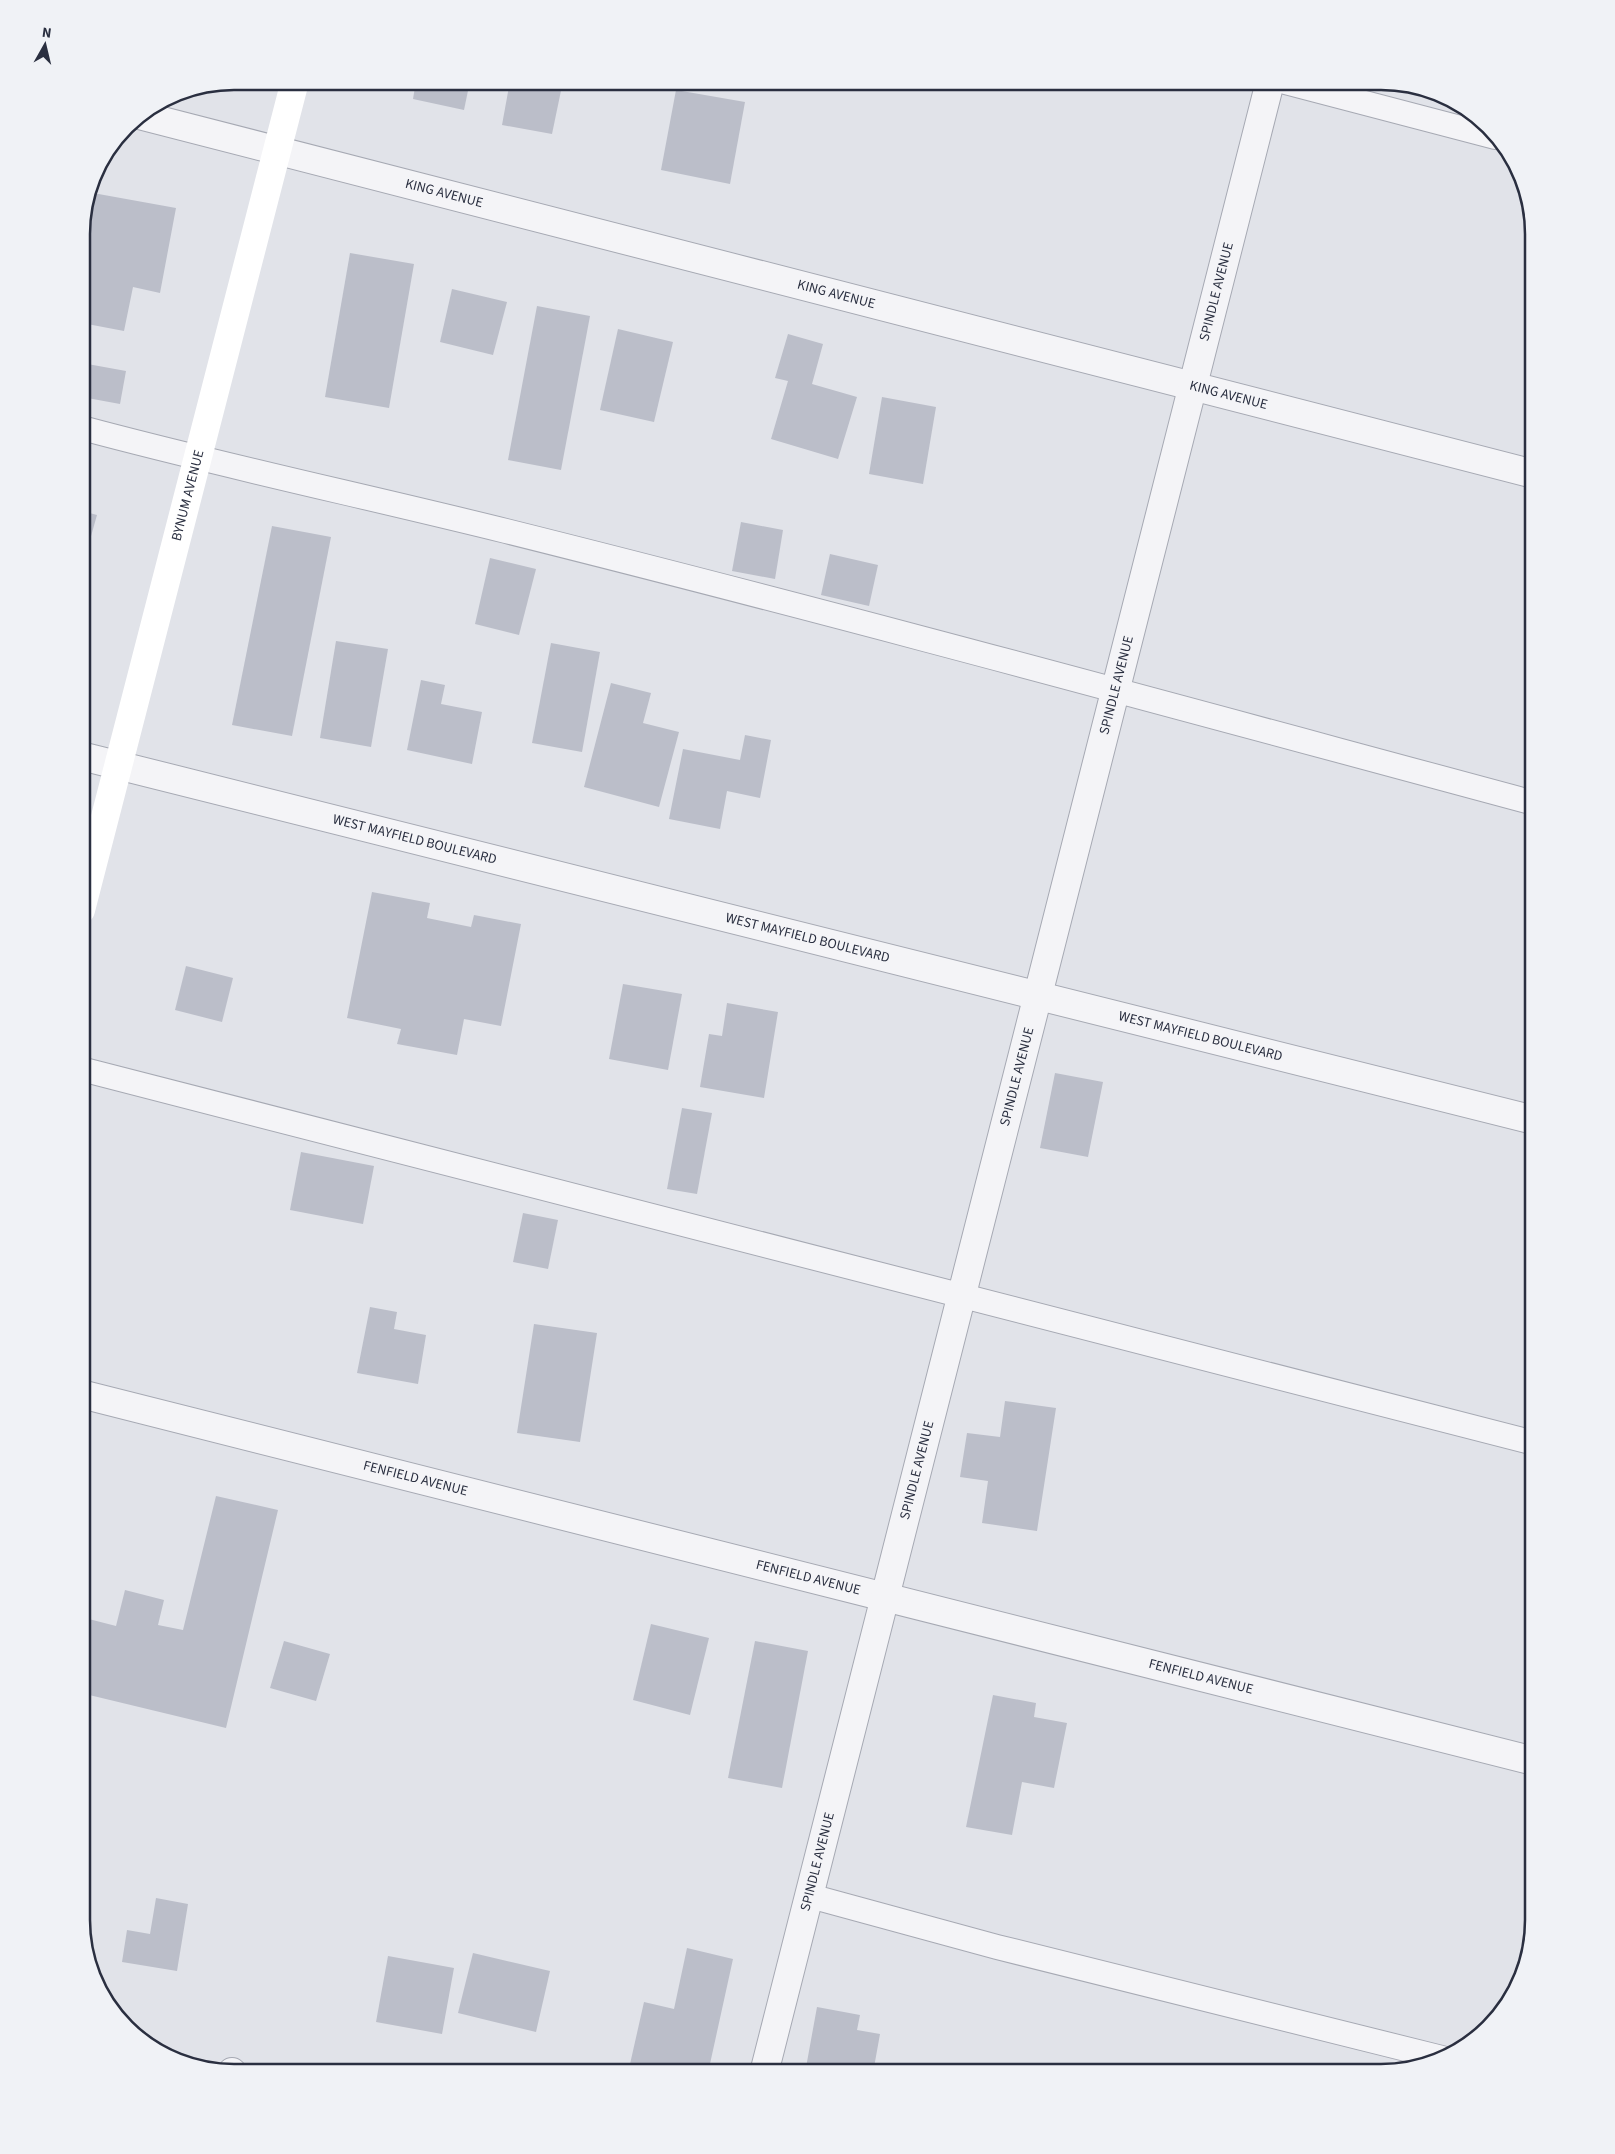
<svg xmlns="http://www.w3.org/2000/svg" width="1615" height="2154" font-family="'Source Sans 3',sans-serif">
<rect width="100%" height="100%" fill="#e1e3e9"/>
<!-- building -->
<g fill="#bbbec9">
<polygon points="416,81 470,81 464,110 413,99"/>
<polygon points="510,81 563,81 552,134 502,125"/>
<polygon points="676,90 745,102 730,184 661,170"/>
<polygon points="93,193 176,208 160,293 133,287 124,331 82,323 82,251"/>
<polygon points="350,253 414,264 389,408 325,397"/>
<polygon points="452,289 507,302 493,355 440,342"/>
<polygon points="537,306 590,316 561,470 508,460"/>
<polygon points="618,329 673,342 654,422 600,410"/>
<polygon points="788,334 823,344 812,384 857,397 838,459 771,439 788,381 775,378"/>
<polygon points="82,363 126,371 120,404 82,397"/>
<polygon points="882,397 936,407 923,484 869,474"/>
<polygon points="82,511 97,515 82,568"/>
<polygon points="741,522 783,530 775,579 732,571"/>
<polygon points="272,526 331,537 292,736 232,725"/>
<polygon points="830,554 878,565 869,606 821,595"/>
<polygon points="490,558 536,569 519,635 475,624"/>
<polygon points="336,641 388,649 371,747 320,738"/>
<polygon points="551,643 600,652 582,752 532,743"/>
<polygon points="421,680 445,685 441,704 482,712 472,764 407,750"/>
<polygon points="611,683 651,693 643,723 679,732 659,807 584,787"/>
<polygon points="745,735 771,740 760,798 727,791 720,829 669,819 683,749 740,760"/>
<polygon points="372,892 430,903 427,918 471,927 474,915 521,924 501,1026 464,1019 457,1055 397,1044 401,1029 347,1018"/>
<polygon points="186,966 233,978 222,1022 175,1010"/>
<polygon points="623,984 682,994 668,1070 609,1059"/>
<polygon points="727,1003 778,1012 764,1098 700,1087 709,1034 722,1036"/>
<polygon points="1055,1073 1103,1082 1088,1157 1040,1148"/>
<polygon points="682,1108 712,1113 697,1194 667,1189"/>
<polygon points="301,1152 374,1166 363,1224 290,1210"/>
<polygon points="523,1213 558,1220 548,1269 513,1262"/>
<polygon points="370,1307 397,1312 394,1329 426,1335 418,1384 357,1373"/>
<polygon points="534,1324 597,1333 580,1442 517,1433"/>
<polygon points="1005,1401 1056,1408 1037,1531 982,1523 988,1481 960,1477 967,1433 1000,1437"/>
<polygon points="216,1496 278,1510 226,1728 81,1693 81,1617 116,1626 125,1590 164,1600 158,1625 183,1630"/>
<polygon points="651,1624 709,1638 690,1715 633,1700"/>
<polygon points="284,1641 330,1654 316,1701 270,1688"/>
<polygon points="755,1641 808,1651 782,1788 728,1778"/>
<polygon points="993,1695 1036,1703 1034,1717 1067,1723 1054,1788 1022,1782 1012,1835 966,1827"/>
<polygon points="81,1861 88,1863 82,1889 81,1889"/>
<polygon points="156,1898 188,1904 177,1971 122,1962 127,1930 150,1934"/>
<polygon points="687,1948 733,1959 708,2073 628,2073 644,2002 674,2009"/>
<polygon points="473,1953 550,1971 536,2032 458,2013"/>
<polygon points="388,1956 454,1968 442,2034 376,2022"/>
<polygon points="817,2007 860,2015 857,2030 880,2034 873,2073 805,2073"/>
</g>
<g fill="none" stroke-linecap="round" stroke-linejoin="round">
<!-- service casing -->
<g stroke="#a6a9b3" stroke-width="26">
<g id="service">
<polyline points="1285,82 1495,137"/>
<path d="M82 428C223 466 365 496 506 531 850 617 1192 711 1534 803"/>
<polyline points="81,1069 1534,1443"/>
<polyline points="810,1896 997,1947 1442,2058"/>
</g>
</g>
<!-- minor casing -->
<g stroke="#a6a9b3" stroke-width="30">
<g id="minor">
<path id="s1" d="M139 115 1534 474"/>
<path id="s2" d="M81 756 1534 1120"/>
<path id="s3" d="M81 1394 1534 1761"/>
<polyline points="232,2072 233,2073"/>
<path id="s4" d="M764 2073 1270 82"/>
</g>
</g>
<!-- service -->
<use href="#service" stroke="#f4f4f7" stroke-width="24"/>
<!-- minor -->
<use href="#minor" stroke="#f4f4f7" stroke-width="28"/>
<!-- secondary -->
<path stroke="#fff" stroke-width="28" id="s5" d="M81 910 295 81"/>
</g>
<g text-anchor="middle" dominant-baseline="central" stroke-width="5" stroke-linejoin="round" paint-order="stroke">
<!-- street labels -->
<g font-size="14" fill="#2a2f40" stroke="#f0f2f6">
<text stroke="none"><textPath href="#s1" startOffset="315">KING AVENUE</textPath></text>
<text stroke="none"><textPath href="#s4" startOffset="1838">SPINDLE AVENUE</textPath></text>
<text stroke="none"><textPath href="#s1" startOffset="720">KING AVENUE</textPath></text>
<text stroke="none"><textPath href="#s1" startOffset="1125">KING AVENUE</textPath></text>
<text stroke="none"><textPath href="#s5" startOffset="428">BYNUM AVENUE</textPath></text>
<text stroke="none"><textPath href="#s4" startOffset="1432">SPINDLE AVENUE</textPath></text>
<text stroke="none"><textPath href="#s2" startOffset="344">WEST MAYFIELD BOULEVARD</textPath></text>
<text stroke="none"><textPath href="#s2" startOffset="749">WEST MAYFIELD BOULEVARD</textPath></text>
<text stroke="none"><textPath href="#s2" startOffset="1154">WEST MAYFIELD BOULEVARD</textPath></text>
<text stroke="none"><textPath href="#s4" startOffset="1028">SPINDLE AVENUE</textPath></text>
<text stroke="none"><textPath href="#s4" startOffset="622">SPINDLE AVENUE</textPath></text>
<text stroke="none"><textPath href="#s3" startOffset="345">FENFIELD AVENUE</textPath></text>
<text stroke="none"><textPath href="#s3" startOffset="750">FENFIELD AVENUE</textPath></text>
<text stroke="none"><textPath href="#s3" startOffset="1155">FENFIELD AVENUE</textPath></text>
<text stroke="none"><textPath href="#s4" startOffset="218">SPINDLE AVENUE</textPath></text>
</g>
</g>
<!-- crop -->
<path d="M0 0H1615V2154H0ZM234 90H1381A144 144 0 0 1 1525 234V1920A144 144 0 0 1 1381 2064H234A144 144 0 0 1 90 1920V234A144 144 0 0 1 234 90Z" fill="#f0f2f6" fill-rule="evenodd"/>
<path fill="none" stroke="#2a2f40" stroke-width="2.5" d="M234 90H1381A144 144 0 0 1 1525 234V1920A144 144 0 0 1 1381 2064H234A144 144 0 0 1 90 1920V234A144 144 0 0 1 234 90Z"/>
<!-- north arrow -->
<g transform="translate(45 45) rotate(8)" stroke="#f0f2f6" stroke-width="4" paint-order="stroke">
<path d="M0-4L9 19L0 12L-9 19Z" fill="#2a2f40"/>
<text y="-8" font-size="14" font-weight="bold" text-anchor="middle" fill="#2a2f40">N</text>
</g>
</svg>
